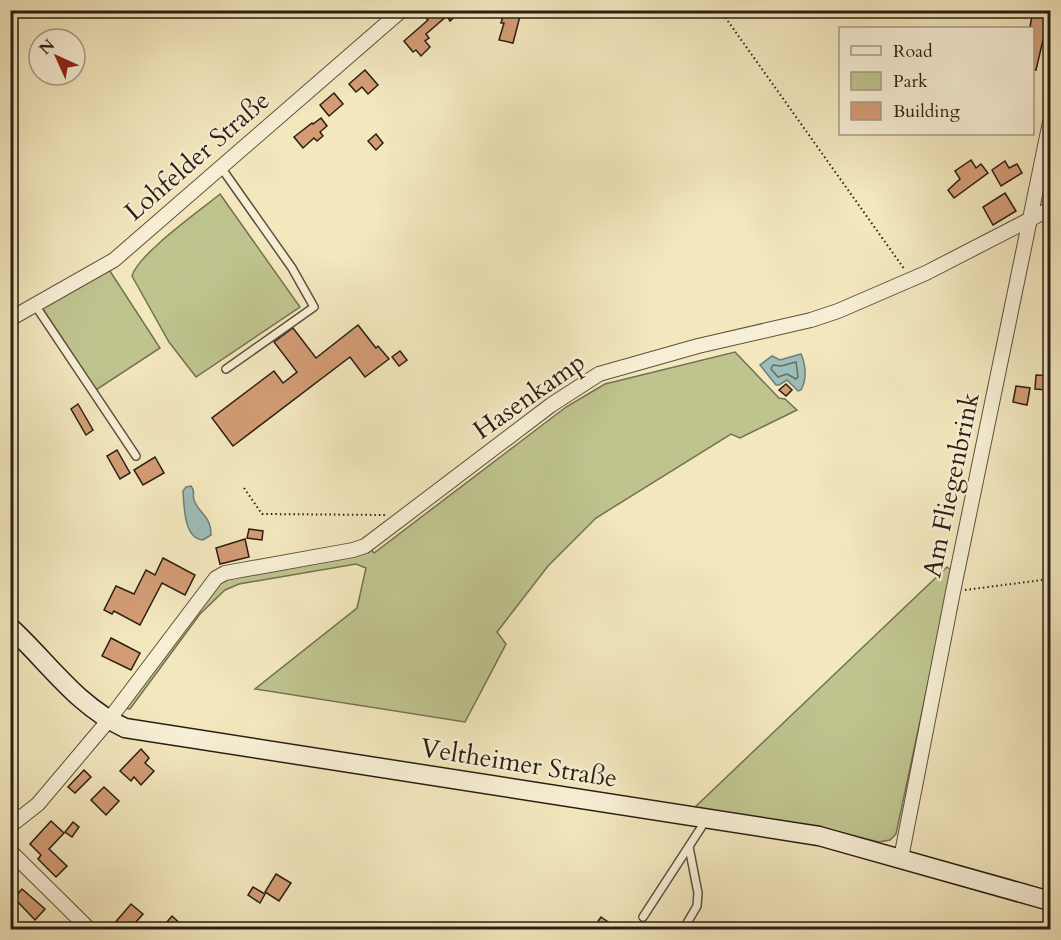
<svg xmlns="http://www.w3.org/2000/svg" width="1061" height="940" font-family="Cardo,serif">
<rect width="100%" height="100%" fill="#f3e7be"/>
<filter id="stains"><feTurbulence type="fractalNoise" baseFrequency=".00333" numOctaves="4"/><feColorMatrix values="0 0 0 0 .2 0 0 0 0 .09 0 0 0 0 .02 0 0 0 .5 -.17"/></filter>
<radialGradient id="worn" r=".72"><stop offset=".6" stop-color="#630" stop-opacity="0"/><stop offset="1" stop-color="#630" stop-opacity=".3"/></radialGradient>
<!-- green -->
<g fill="#bfc48f" stroke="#747151" stroke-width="1.5">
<path d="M220 194 300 307 196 377 169 342 132 276C138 254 201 210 220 194Z"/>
<polygon points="108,268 160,348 96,390 42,308"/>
<polygon points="735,352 779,398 785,399 797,410 740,438 731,434 596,518 548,566 497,632 506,644 465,722 255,689 357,608 366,568 356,564 239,584 225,590 200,614 130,709 122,708 219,581 369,547 374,553 566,407 605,384"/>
<polygon points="947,567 952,571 896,834 890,840 879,842 822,828 694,808"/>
</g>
<!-- water -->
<g fill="#9dbeb9" stroke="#6f7e77" stroke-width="1.5">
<path d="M801 354C806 365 807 379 801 390L798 391 787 380 779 385H776L760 365 772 356 780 360Z"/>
<path d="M191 486C196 492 192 493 194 500 198 513 211 515 211 535L203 540C184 539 184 506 183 491L186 487Z"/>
</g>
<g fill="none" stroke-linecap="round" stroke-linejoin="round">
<!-- shore -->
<polygon stroke="#646e66" stroke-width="1.5" points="796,362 798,377 796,379 787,374 778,377 771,369 773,365 781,366"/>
</g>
<!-- building -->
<g fill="#d39c75" stroke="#2a1e13" stroke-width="1.5">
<polygon points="430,10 462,10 450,21 447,16 426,34 429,38 425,41 430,47 421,56 416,50 413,52 404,41 428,20 424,16"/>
<polygon points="1033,10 1050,10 1036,70 1032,69 1032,27 1030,27"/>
<polygon points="504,12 520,16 513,43 499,40 504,23 501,23"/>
<polygon points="365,70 378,85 368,94 362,87 356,92 349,84"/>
<polygon points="334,93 343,104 329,116 320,105"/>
<polygon points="321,118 327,126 320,132 323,136 317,141 314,138 303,148 294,137 312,123 313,124"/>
<polygon points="376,134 383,143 376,150 368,141"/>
<polygon points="971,160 976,168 981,164 988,173 954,198 948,190 960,179 955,171"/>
<polygon points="1005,161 1009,168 1017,164 1022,173 1001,186 992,170"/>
<polygon points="1005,193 1016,211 993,225 983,207"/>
<polygon points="358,325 376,348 378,346 389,359 365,377 350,357 233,446 212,418 274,371 283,383 297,372 274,342 293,328 316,358"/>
<polygon points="400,351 407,360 399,366 392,357"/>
<polygon points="1036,375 1050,376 1050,386 1048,386 1048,390 1035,389"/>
<polygon points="786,384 792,390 786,396 779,390"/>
<polygon points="1016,386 1030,388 1027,405 1013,402"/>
<polygon points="78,404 93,430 86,435 71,409"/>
<polygon points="117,450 130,473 120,479 107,456"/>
<polygon points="155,457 164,473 143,485 134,470"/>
<polygon points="249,529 263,531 262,540 247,538"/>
<polygon points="245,539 249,557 220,564 216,548"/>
<polygon points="163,558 195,575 185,595 162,583 140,625 114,611 112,614 104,610 116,586 134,594 146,570 155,575"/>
<polygon points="111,638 140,653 131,670 102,656"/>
<polygon points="141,749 149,758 145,763 154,771 141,785 134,777 131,781 120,771"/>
<polygon points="84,770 91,777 75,793 68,787"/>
<polygon points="104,787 119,801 106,815 91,800"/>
<polygon points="51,821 64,833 49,849 67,866 56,877 38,859 41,855 30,844"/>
<polygon points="73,822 79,827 72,837 65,832"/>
<polygon points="276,874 291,883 279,901 265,892"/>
<polygon points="253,887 265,894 260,903 248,895"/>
<polygon points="22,889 45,909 35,920 14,898"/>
<polygon points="131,904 143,914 129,930 118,930 113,925"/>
<polygon points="172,916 187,930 160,930"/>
<polygon points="601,917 620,930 592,930"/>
</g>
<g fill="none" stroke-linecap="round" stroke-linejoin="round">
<!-- lane casing -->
<g stroke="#5c503e" stroke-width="10">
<g id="lane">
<polyline points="220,166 292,268 314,307 226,369"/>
<polyline points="35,305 136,456"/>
<polyline points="643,917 706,820"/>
<polyline points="683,930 697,906 698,893 689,847"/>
</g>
</g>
<!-- street casing -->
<g stroke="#5c503e" stroke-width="16">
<g id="street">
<polyline points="10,319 114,260 402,10"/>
<polyline points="10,826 38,804 108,721 216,578 225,573 353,550 365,546 551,405 599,374 698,346 811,320 838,311 926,273 1050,209"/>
<polyline points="10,851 90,930"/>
<polyline points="901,858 953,592 1050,122"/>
</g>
</g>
<!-- secondary casing -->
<g stroke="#2a1e13" stroke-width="21">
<path id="secondary" d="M10 627C49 663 77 706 125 728L819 836 1050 901"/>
</g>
<!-- path -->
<g stroke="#2a1e13" stroke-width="2" stroke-dasharray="1.5 3" stroke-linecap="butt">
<polyline points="720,10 905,270"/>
<polyline points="244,488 262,514 386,515"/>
<polyline points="965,590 1050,579"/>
</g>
<!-- lane -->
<use href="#lane" stroke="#f7efd5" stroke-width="7"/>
<!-- street -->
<use href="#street" stroke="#f7efd5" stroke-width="14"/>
<!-- secondary -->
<use href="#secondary" stroke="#f7efd5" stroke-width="18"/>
</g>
<g text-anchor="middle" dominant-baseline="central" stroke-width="4.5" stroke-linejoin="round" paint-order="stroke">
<!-- street labels -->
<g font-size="26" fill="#2a1e13" stroke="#f7efd5">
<text transform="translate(197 156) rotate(-41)">Lohfelder Straße</text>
<text transform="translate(529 396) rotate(-35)">Hasenkamp</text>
<text transform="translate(951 485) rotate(-78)">Am Fliegenbrink</text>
<text transform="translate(519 763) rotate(9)">Veltheimer Straße</text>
</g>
</g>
<!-- margin -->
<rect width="1061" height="940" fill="none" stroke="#f3e7be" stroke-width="36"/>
<rect x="12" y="12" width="1037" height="916" fill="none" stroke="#2a1e13" stroke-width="3"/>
<rect x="18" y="18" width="1025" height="904" fill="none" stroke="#2a1e13" stroke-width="1.5"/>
<!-- legend -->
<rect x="839" y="27" width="195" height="108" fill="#f7efd5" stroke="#a59b87" stroke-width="1.5"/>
<rect x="851" y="46" width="30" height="9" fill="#f7efd5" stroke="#a59b87" stroke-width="1.5"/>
<text x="893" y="57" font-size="18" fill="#2a1e13">Road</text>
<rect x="851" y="72" width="30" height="18" fill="#bfc48f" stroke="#a59b87" stroke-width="1.5"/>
<text x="893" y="87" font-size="18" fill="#2a1e13">Park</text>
<rect x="851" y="102" width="30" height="18" fill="#d39c75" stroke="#a59b87" stroke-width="1.5"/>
<text x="893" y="117" font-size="18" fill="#2a1e13">Building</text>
<!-- north arrow -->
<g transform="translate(57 57) rotate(315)"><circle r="28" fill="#f7efd5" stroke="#a59b87" stroke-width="1.5"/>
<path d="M0-4.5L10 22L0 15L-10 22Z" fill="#8f2418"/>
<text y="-9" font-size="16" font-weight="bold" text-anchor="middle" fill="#2a1e13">N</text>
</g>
<rect width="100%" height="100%" filter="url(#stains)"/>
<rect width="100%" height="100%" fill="url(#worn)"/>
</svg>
